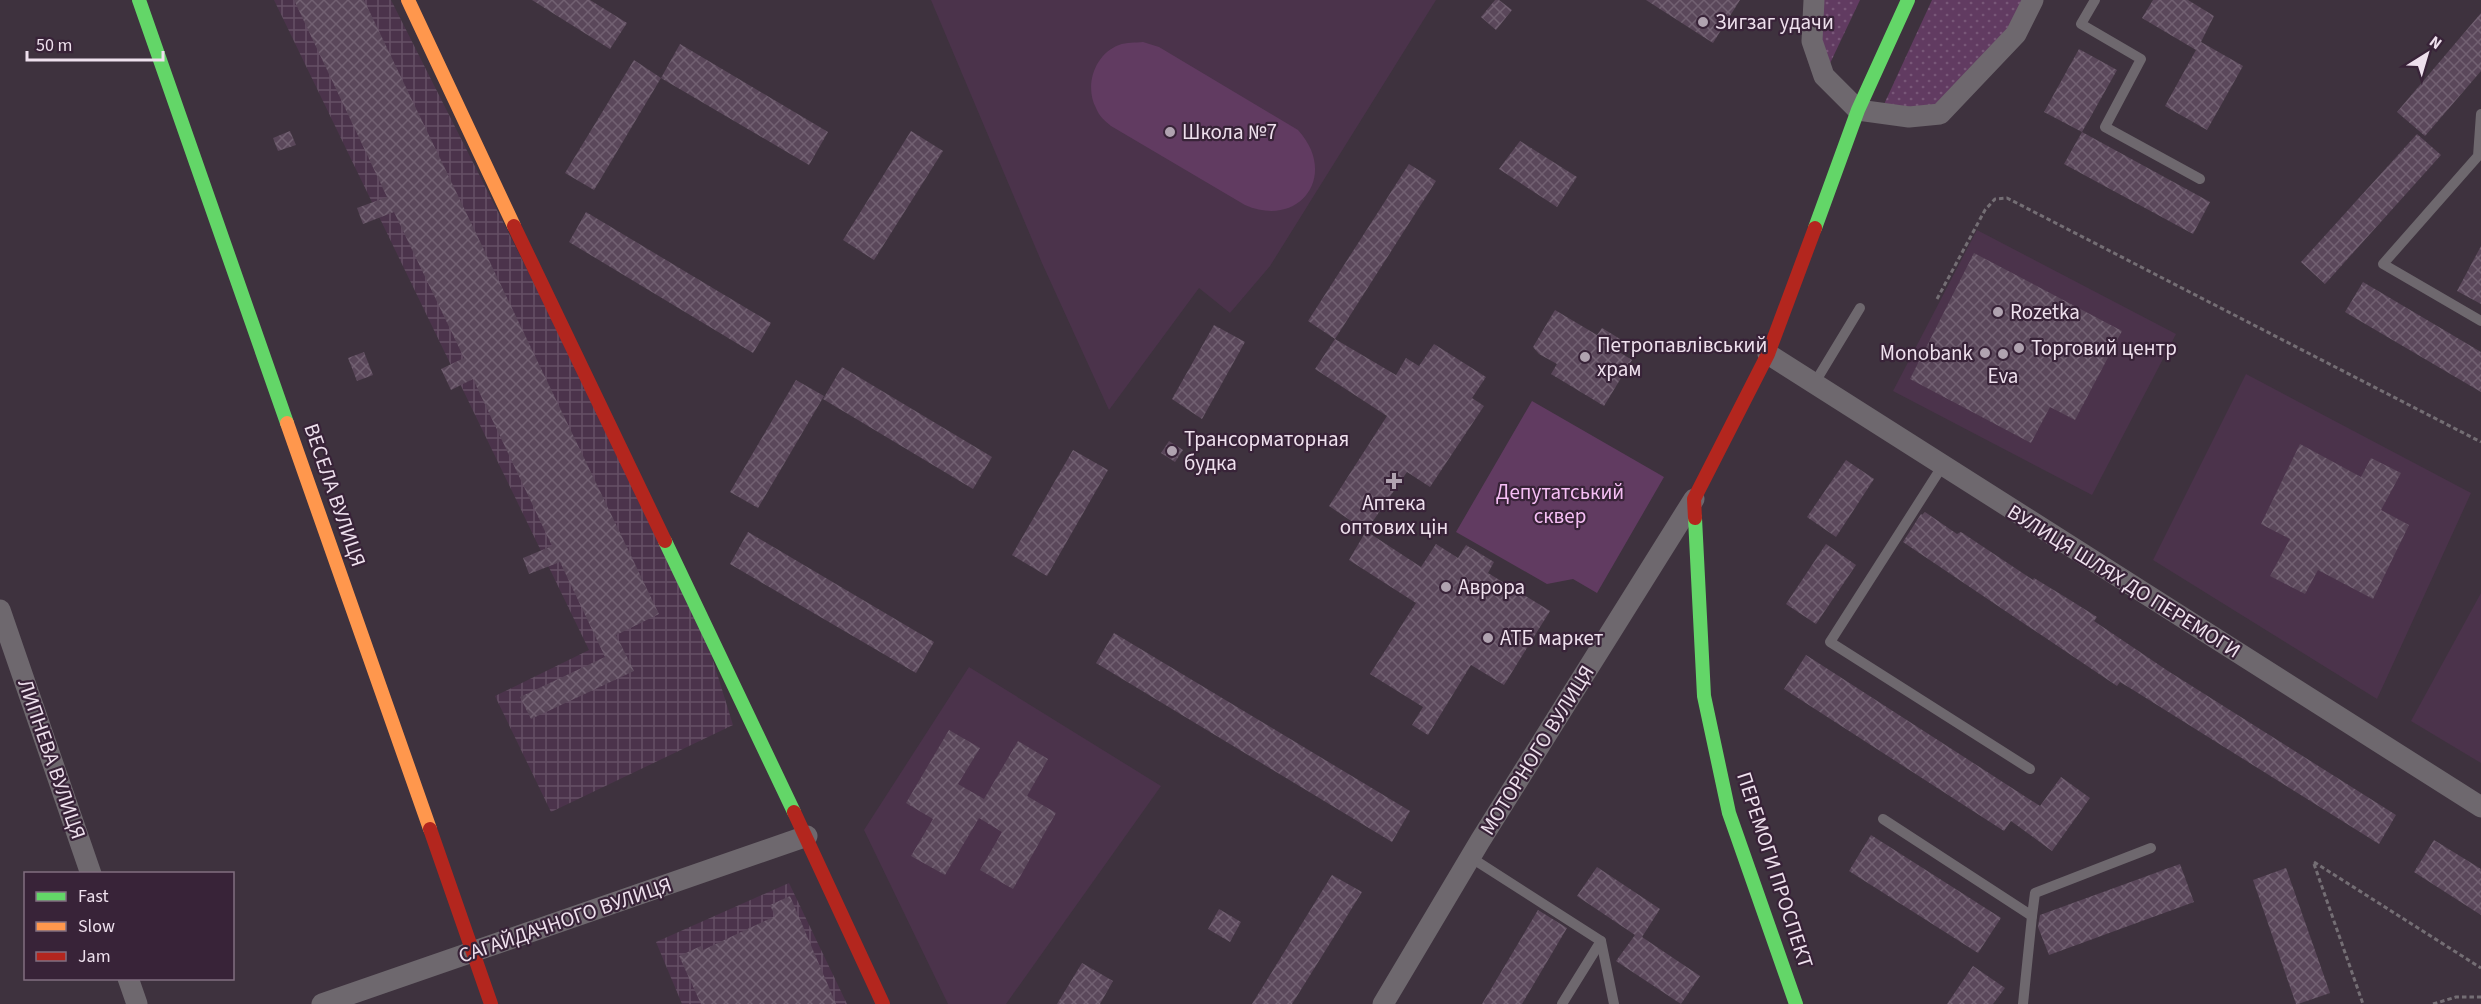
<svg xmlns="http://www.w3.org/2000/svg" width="2481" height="1004" font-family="'Source Sans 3',sans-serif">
<defs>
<pattern id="industrial-grid" width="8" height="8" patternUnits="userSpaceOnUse" patternTransform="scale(1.5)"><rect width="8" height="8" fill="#4b334b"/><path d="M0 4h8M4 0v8" fill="none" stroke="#655065"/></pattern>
<pattern id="grass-dots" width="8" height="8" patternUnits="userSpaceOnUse" patternTransform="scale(1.5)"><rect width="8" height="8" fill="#613b61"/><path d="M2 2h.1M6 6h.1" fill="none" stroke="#785778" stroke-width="1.8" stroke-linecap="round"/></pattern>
<pattern id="building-cross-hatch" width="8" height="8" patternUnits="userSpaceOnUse" patternTransform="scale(1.5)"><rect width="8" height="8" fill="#5a475a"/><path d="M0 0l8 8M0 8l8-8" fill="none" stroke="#726172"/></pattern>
</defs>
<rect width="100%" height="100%" fill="#3e323e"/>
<!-- built -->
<g fill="#4b334b">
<polygon points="931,0 1436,0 1270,266 1230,313 1199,288 1109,410 1042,263"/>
<polygon points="1977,230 2176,334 2092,495 1893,391"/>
<polygon points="2246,374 2471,493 2377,699 2153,560"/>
<polygon points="2481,593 2481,763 2411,721"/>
<polygon points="969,667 1161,786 1006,1004 948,1004 864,830"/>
</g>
<!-- industrial -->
<g fill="url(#industrial-grid)">
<polygon points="274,0 391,0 695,602 733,725 551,812 495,696 589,650"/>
<polygon points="789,883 847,1004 682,1004 656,942"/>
</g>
<!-- grass -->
<g fill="url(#grass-dots)">
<polygon points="1814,0 1860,0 1824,76"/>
<polygon points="1932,0 2033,0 1940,114 1880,113"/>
</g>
<!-- green -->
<g fill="#613b61">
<path d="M1143 42 1159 47 1298 130C1339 175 1300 229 1245 205L1111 126C1105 121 1099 116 1096 108 1084 85 1095 54 1119 45 1126 42 1136 43 1143 42Z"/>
<polygon points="1532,401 1664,477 1597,593 1573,579 1547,584 1456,532"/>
</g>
<!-- building -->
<g fill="url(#building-cross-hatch)">
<polygon points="294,0 364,0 659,614 616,635 634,671 531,719 520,697 605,657 560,562 529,574 523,558 552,546 473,379 451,390 441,369 464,358 394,212 363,224 357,208 387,197"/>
<polygon points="532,0 590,0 627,23 610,49"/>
<polygon points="1495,0 1499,0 1512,10 1496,30 1481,17"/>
<polygon points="1646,0 1740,0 1713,43"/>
<polygon points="2153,0 2188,0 2214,16 2201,42 2243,66 2207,130 2165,106 2196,50 2142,18"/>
<polygon points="2481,13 2481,71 2425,136 2397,112"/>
<polygon points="680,44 828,132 809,165 661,78"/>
<polygon points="2079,49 2117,70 2082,132 2044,112"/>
<polygon points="634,60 661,78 594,190 565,173"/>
<polygon points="290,131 296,145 278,151 273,138"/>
<polygon points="911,131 943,151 874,260 843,240"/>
<polygon points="2082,132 2210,202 2193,234 2064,164"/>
<polygon points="2417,134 2441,155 2325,284 2301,262"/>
<polygon points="1520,141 1577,177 1557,207 1499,169"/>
<polygon points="1409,164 1436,181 1335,339 1308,321"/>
<polygon points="586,212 771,323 753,353 569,242"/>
<polygon points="2481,246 2481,304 2457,291"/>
<polygon points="1974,253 2122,331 2075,420 2050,407 2031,443 1910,379"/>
<polygon points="2363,282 2481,352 2481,392 2345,312"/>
<polygon points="1555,310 1597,335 1602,328 1625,342 1619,352 1632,360 1604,406 1551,374 1557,364 1539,354 1533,347"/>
<polygon points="1214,325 1245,342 1202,419 1172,399"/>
<polygon points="1335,339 1396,375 1406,358 1419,366 1434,344 1486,377 1472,398 1484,406 1430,487 1407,472 1366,531 1329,506 1387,416 1315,369"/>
<polygon points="364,352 373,375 357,381 348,358"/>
<polygon points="842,367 992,457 973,489 823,399"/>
<polygon points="796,380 824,396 758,508 730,492"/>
<polygon points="1169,441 1183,450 1175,462 1161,453"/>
<polygon points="2300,444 2361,477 2371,458 2401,473 2381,510 2409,525 2373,599 2318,570 2305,594 2270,576 2290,539 2261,524"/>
<polygon points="1073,450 1108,470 1047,576 1012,555"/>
<polygon points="1846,460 1874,479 1836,537 1807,517"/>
<polygon points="1925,512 1957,534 1961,532 2033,580 2034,578 2070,600 2097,617 2094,621 2168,671 2396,815 2379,844 2130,688 2120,682 2117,686 1903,542 1921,514 1922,515"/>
<polygon points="1366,531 1421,567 1436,544 1458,558 1466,545 1494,562 1488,573 1550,611 1504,685 1471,665 1428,735 1412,725 1423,707 1370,674 1416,603 1349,560"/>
<polygon points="748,532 934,642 916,673 730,564"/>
<polygon points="1826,544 1856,565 1816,624 1786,604"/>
<polygon points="1114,633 1410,811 1392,842 1096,663"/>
<polygon points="1806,655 2040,806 2061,777 2090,798 2052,851 2011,821 2004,831 1784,689"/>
<polygon points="949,730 980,748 958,784 984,799 1018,741 1048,759 1027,796 1056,813 1013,889 980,870 1002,832 979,818 945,875 911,856 933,819 906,803"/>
<polygon points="1871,835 2001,918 1978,953 1849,871"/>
<polygon points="2434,840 2481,869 2481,915 2414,872"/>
<polygon points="2180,864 2194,902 2049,955 2038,927 2040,915"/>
<polygon points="1597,867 1660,909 1642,937 1700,976 1681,1004 1616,961 1635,935 1577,896"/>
<polygon points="2286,868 2330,993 2298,1004 2296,1004 2253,880"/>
<polygon points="1332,875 1362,892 1292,1004 1252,1004"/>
<polygon points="790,896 836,1004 701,1004 679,956 701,946 703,950 775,916 770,905"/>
<polygon points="1219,909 1241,922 1230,942 1208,929"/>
<polygon points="1538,910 1567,928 1522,1004 1482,1004"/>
<polygon points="1082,963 1113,981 1100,1004 1057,1004"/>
<polygon points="1973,966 2005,988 1993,1004 1947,1004"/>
</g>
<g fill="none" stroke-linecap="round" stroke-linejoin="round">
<!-- path -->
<g stroke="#746e74" stroke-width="3" stroke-dasharray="4.5 3" stroke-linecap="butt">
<polyline points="1937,299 1985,210 1995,199 2007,198 2481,442"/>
<polyline points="2314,862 2481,968"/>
<polyline points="2314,864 2363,1004"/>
<polyline points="2433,1004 2456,997 2481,997"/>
</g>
<!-- lane -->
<g stroke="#6e686e" stroke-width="10">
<polyline points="2095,0 2081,24 2141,59 2105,127 2200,179"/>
<polyline points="2481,114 2478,156 2383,264 2481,321"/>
<polyline points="1814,384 1860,308"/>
<polyline points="1943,465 1830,642 2030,769"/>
<polyline points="1883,819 2032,916 2035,893 2151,848"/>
<polyline points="1470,857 1601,941 1614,1004"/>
<polyline points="1562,1004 1601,941"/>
<polyline points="2023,1004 2032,916"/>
</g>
<!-- street -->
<g stroke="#6e686e" stroke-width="21">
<polyline points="1814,0 1812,41 1824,76 1858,110 1909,117 1940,114 2016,34 2033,0"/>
<polyline points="1768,354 2481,807"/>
<polyline points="0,610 91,874"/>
<polyline points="128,978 137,1004"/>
<polyline points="322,1004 807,836"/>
<polyline points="1383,1004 1480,841 1694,499"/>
</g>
<!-- fast -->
<g stroke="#63d668" stroke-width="14">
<polyline points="139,0 287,423"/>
<polyline points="1815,228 1858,110 1908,0"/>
<polyline points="1695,518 1704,696 1729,813 1796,1004"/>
<polyline points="665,541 794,812"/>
</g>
<!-- slow -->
<g stroke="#ff974d" stroke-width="14">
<polyline points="408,0 514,226"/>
<polyline points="287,423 430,829"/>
</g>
<!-- jam -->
<g stroke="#b3261e" stroke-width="14">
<polyline points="514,226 665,541"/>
<polyline points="1695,518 1694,499 1768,354 1815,228"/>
<polyline points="794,812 883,1004"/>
<polyline points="430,829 491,1004"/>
</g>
</g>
<!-- markers -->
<g fill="#b0a3b0" stroke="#382338" stroke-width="2">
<circle cx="1703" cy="22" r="6"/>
<circle cx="1170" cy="132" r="6"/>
<circle cx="1998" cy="312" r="6"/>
<circle cx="2019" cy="348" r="6"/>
<circle cx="1985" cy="353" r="6"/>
<circle cx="2003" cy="354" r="6"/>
<circle cx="1585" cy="357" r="6"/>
<circle cx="1172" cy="451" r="6"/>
<path d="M1391 472h6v6h6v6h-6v6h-6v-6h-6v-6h6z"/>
<circle cx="1446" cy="587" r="6"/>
<circle cx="1488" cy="638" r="6"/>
</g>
<g text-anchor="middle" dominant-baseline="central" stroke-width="4.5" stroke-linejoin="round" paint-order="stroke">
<!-- poi labels -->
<g font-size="21" fill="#eee0ed" stroke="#382338" text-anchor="start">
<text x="1715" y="22">Зигзаг удачи</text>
<text x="1182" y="132">Школа №7</text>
<text x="2010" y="312">Rozetka</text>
<text x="1597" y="345">Петропавлівський<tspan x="1597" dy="24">храм</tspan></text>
<text x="2031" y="348">Торговий центр</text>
<text x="1973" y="353" text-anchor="end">Monobank</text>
<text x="2003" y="376" text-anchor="middle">Eva</text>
<text x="1184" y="439">Трансорматорная<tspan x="1184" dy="24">будка</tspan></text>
<text x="1394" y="503" text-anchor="middle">Аптека<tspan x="1394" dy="24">оптових цін</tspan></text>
<text x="1458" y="587">Аврора</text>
<text x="1500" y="638">АТБ маркет</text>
</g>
<!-- park labels -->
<g font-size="21" fill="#f6bff5" stroke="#382338">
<text x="1560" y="492">Депутатський<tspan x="1560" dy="24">сквер</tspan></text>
</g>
<!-- street labels -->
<g font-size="21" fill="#eee0ed" stroke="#382338">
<text transform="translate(335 495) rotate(71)">ВЕСЕЛА ВУЛИЦЯ</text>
<text transform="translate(2124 581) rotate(32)">ВУЛИЦЯ ШЛЯХ ДО ПЕРЕМОГИ</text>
<text transform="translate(1537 750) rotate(-58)">МОТОРНОГО ВУЛИЦЯ</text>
<text transform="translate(52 759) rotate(71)">ЛИПНЕВА ВУЛИЦЯ</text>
<text transform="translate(1775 870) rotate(72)">ПЕРЕМОГИ ПРОСПЕКТ</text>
<text transform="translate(565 920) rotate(-19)">САГАЙДАЧНОГО ВУЛИЦЯ</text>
</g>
</g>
<!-- legend -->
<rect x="24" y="872" width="210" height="108" fill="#382338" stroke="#816f80" stroke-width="1.5"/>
<rect x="36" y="892" width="30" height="9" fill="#63d668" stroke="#816f80" stroke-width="1.5"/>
<text x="78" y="902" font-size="18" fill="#eee0ed">Fast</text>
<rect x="36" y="922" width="30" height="9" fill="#ff974d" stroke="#816f80" stroke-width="1.5"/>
<text x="78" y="932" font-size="18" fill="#eee0ed">Slow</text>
<rect x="36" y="952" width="30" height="9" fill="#b3261e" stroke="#816f80" stroke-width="1.5"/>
<text x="78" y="962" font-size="18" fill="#eee0ed">Jam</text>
<!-- north arrow -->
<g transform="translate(2427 54) rotate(37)" stroke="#382338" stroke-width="4.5" paint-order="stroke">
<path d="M0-4.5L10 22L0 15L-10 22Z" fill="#eee0ed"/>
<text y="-9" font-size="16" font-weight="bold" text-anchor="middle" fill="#eee0ed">N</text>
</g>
<!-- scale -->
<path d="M27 51v9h136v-9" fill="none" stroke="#eee0ed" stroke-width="3"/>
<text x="36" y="51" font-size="18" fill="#eee0ed" stroke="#382338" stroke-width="4.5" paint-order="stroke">50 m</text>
</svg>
